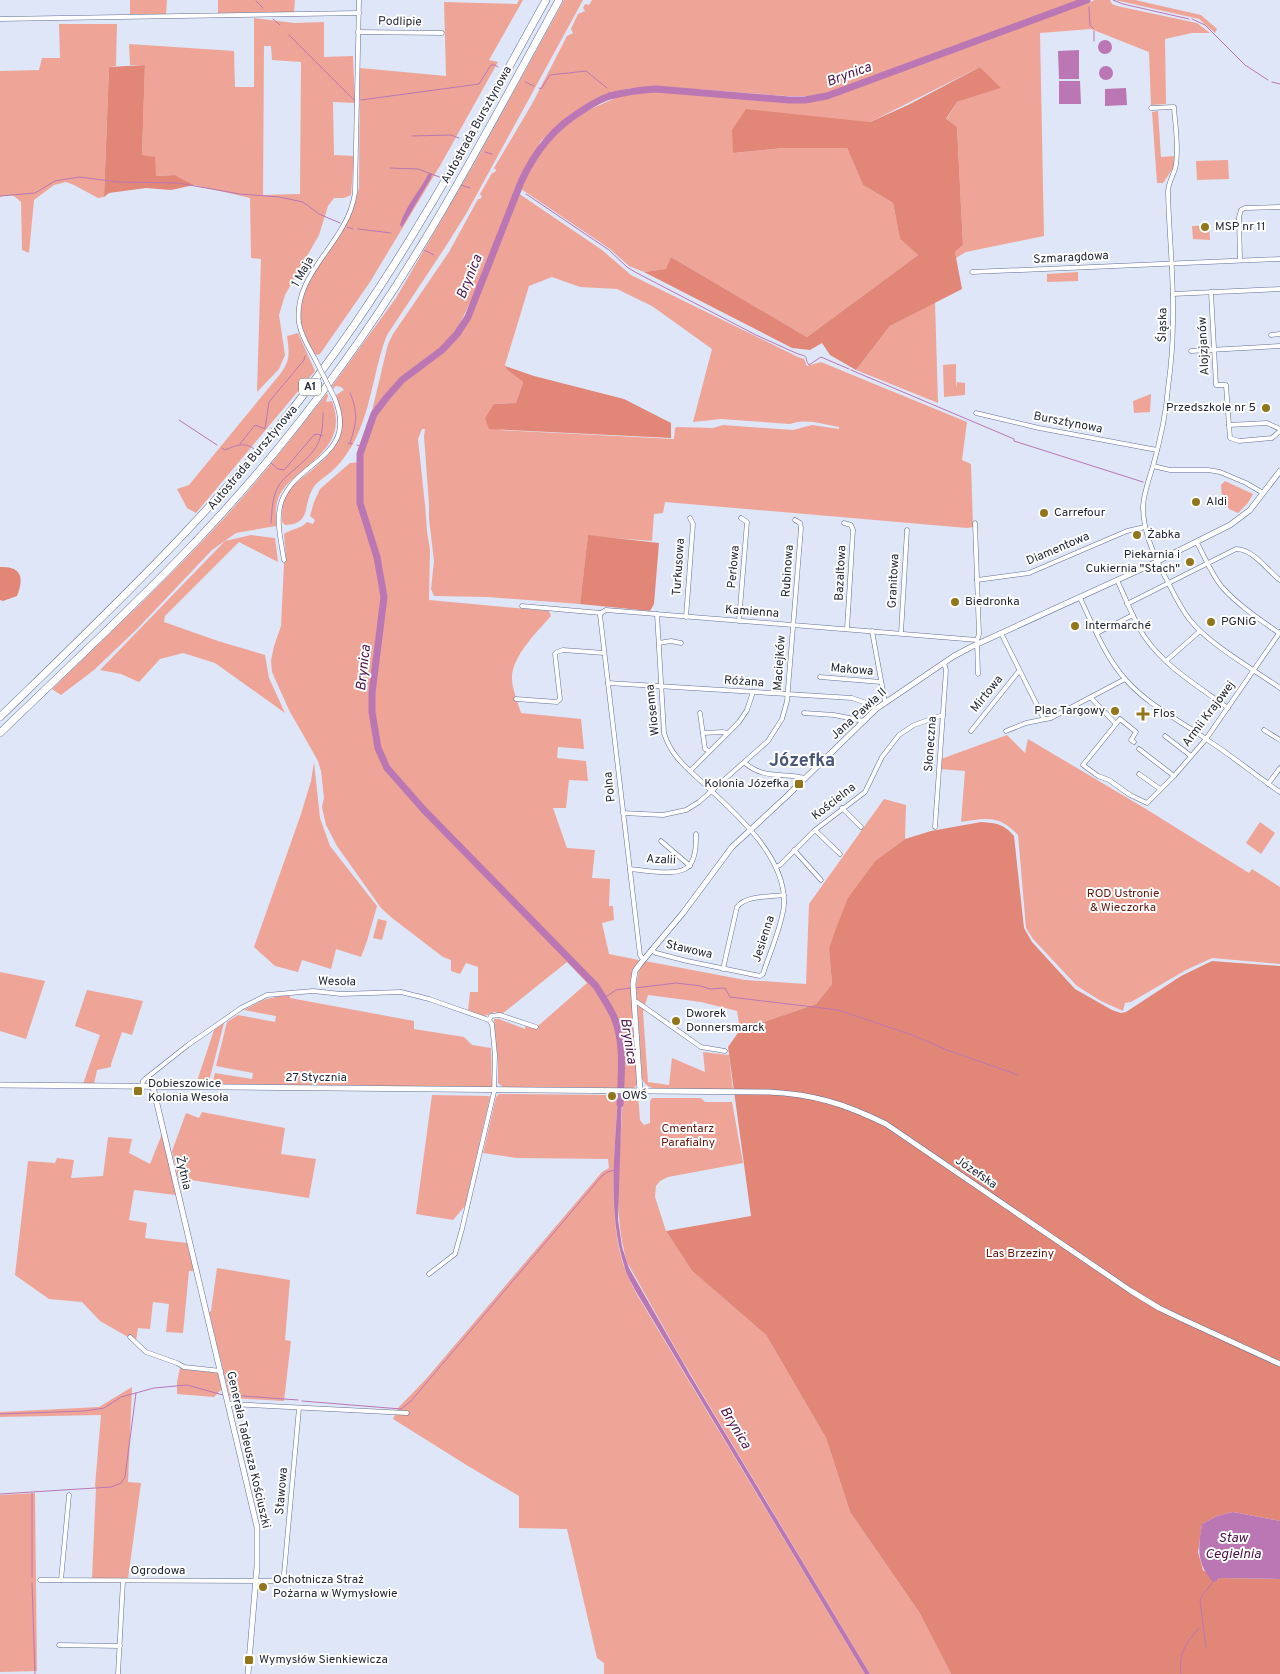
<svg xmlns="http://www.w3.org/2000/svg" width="1280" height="1674" font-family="Overpass,sans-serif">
<rect width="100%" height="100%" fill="#dfe6f8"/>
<!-- green -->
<g fill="#eea597" fill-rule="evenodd">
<polygon points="130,0 167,0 166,14 130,14"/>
<polygon points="218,0 295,0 294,12 218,13"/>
<path d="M519 0H523L489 60 498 62 441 164 370 282 320 354 317 355 314 353C307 339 299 325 300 309 301 282 335 245 348 221 353 210 356 199 359 188L360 68 446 76 444 2 517 4Z"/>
<path d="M564 0H583L466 214 444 249 387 335C374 368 372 405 356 438 351 448 343 461 334 469 328 476 316 481 312 490 303 507 311 524 285 525L282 522C282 512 282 501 288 492 296 481 309 473 319 464 343 444 347 423 336 395L344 390 341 387 336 386 333 389 332 386 396 298 474 164Z"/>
<polygon points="592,0 1078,0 830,92 811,96 786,96 696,89 631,88 615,92 594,100 569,115 541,141 521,176 475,293 455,333 442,349 397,383 371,415 388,344 393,334 449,252 478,199 480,199 482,197 480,194 492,173 495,172 496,170 494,168 532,104 567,36 573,33 571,29 578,14 585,11 583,8 585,4 589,5"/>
<polygon points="1095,0 1110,0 1112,4 1117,6 1197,23 1210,33 1192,33 1165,39 1166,104 1151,105 1149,52 1091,29 1040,33 1044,236 966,252 956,258 955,252 963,245 957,127 946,120 957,102 1000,88 980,67 870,122 733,153 784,148 847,148 863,185 893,203 900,239 918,255 807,337 671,257 667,269 644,272 629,266 610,249 521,189 533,163 548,143 570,121 593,108 618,97 655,91 801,103 827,99"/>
<polygon points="1115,0 1135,0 1201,15 1217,29 1215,33 1199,19"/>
<path d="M254 18 294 23 324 22V57L353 56 355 103 333 102 334 155 354 156 351 195 344 198H334L328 206 319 235 285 295 279 315 285 355 279 369 257 392 261 259 251 258 250 198 194 185 175 175 155 176 142 155 145 65H130L129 44 234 51 235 87H254ZM264 46H271L272 60 301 62 300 194 263 195Z"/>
<path d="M59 24H117L116 66 109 67 104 197 98 198 74 185 66 182 54 185 34 200 29 253 22 250 21 202C13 194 11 194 0 197V71L39 70 42 58H60Z"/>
<polygon points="1158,111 1161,157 1174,156 1174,167 1163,183 1157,183 1152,112"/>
<polygon points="1228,160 1229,179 1197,180 1196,161"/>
<path d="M518 193 602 250 631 275 798 357 804 359 807 366 821 362 967 422 962 460 971 464 973 527 967 528 665 502 663 513 654 514 652 541 588 536 580 604 488 597 434 596 431 589 434 561 429 519V505L424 436 425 429H422L418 439 425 505 427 531 430 550 429 600 549 611 551 616C537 632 511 657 512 679 512 688 518 703 521 713L581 719 584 749 558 747 557 758 586 761 588 781 569 780 566 808H553L567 848 595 850 592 878 610 879 609 906H613L614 920 602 923 609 954 639 960 632 974 637 1084 634 1088 503 1087 498 1083V1063L494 1019H499L525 1029 526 1022 538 1026 587 983 567 962 502 1014 494 1012 485 1016 468 1011 470 992H478V967L466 963 460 974 451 971V960L443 957 392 918 381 908 337 846 326 825 322 807 324 798 321 771 318 761 289 710 272 672 271 661 274 646 281 626 284 563 286 560 284 534C291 529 301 529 307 522L313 524 315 520 310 516 314 502 320 489 350 463 361 462C366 447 369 426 376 414 393 385 420 372 443 351 454 341 462 330 470 318ZM552 277 580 287 617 289 652 306 712 349 693 422 721 419 790 424C805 418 823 424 839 427V429L812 425 793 430 723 425 713 428 677 427 675 428 674 439 500 430 494 404 516 403 523 382 506 369 505 365 529 286Z"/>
<polygon points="1209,225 1210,240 1193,239 1192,226"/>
<polygon points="1078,272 1078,281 1047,282 1047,274"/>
<polygon points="935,302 938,403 856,370 890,326"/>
<path d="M298 333 315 371 196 513 187 508 177 489 189 485 281 373C291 359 289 352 287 336Z"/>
<polygon points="956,364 956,388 957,382 965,383 965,395 944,397 943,365"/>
<path d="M327 393 328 396 326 402 332 401C346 439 320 455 294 478 288 483 281 490 278 499 275 507 276 518 276 526L236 533 212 550 137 629 94 670 61 695 52 689C111 632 170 577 225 517 261 478 294 435 327 393Z"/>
<polygon points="1151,394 1150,412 1134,413 1133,401"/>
<polygon points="1225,481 1253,494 1248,503 1238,513 1229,509 1226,502 1222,501 1221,485"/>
<polygon points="251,535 275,538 278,562 239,542 165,616 164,622 218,641 265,655 269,678 285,713 215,663 183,653 160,659 139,682 121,674 100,670 225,541"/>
<path d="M1007 735 1025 753 1028 739 1146 809 1249 873 1252 869 1280 887V964L1212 958 1186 970 1131 1002 1125 1003 1123 1011 1101 1001 1077 986 1033 939 1026 928 1018 835C999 815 987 818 961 822L965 771 940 769 941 759Z"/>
<polygon points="314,762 320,818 330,846 377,906 367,941 361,957 336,949 331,969 302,960 298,972 275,966 254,947 301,814 311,781"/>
<path d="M884 799 906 805 905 839 876 860 829 949 832 984 816 1004 740 1030 737 1011 701 1002 648 995 643 1012 648 1082 669 1085 672 1058 705 1072 703 1052 729 1055 733 1091 658 1089C650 1088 645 1086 642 1078L636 985 639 970 645 961 745 980 806 984 809 904Z"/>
<polygon points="1260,822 1275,833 1261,854 1246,843"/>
<polygon points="378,919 387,921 382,940 373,938"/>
<polygon points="0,972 45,981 26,1039 0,1031"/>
<polygon points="87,990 143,1001 132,1035 122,1032 111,1064 111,1067 97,1070 94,1084 83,1084 100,1035 75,1026"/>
<polygon points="280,996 290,996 290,998 414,1021 414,1029 464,1037 472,1045 491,1048 492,1086 490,1087 212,1084 215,1073 252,1079 253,1073 216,1066 227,1022 238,1015 275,1022 276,1016 244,1010 263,1000"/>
<polygon points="224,1023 208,1085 196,1084 214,1030"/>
<path d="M499 1094 618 1095C615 1149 608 1204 621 1257 624 1269 630 1281 636 1293L865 1674H604V1663L597 1658 567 1529 519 1528V1496L468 1466 393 1419 398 1408 426 1379 602 1172 609 1168 608 1159 517 1158 483 1153 496 1097Z"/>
<path d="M623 1094H638L640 1120 644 1125 650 1123V1101L652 1098H701L705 1102H732L743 1163 668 1177 660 1181 656 1186 655 1197 666 1231 692 1271 766 1335 826 1438 850 1512 919 1612 951 1674H870L682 1360 627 1262C611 1208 621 1150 623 1094Z"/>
<polygon points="432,1095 489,1096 490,1097 465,1206 453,1220 416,1214"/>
<polygon points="202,1112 285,1128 281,1154 316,1159 309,1198 178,1178 172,1151 186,1113 199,1118"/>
<polygon points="162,1134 176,1195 134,1190 129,1220 147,1223 145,1238 187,1243 194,1271 189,1271 183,1333 166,1332 169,1304 153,1302 150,1329 138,1328 136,1341 129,1334 128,1337 100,1321 82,1302 49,1299 15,1275 28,1161 55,1163 57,1158 74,1160 71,1178 103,1176 108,1137 132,1139 129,1153 150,1164"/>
<polygon points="217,1268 290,1280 285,1340 291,1341 284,1401 230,1398 209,1312 211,1311"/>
<polygon points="180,1368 187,1370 218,1372 222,1389 214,1397 177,1394 177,1382"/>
<polygon points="132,1387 128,1482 141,1483 128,1579 92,1578 96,1488 95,1486 101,1415 0,1417 0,1412 99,1407"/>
<polygon points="35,1493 37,1671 0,1672 0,1495"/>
</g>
<!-- forest -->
<g fill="#e28778">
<polygon points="145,65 142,155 155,157 156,176 175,175 194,185 171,190 146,188 109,193 104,197 109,67"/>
<polygon points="980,67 1001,88 957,102 946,119 957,127 963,245 955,252 962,289 890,326 856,370 830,355 822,343 810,350 792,348 644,272 666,269 671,257 807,337 918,255 900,239 893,203 863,185 847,148 784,148 733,153 732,130 746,109 870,122 908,105"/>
<polygon points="505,366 534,376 624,399 671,423 671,438 489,429 485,418 494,404 516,403 523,382 506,369"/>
<polygon points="588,535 659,543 654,604 650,611 580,604"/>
<path d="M0 567C22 566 24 578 17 596L3 601 0 600Z"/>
<path d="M981 822C997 823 1004 824 1014 836L1024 928 1032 942 1075 989 1112 1010 1121 1013 1126 1012 1181 976 1212 961 1280 966V1521L1233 1512 1217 1516 1202 1524 1198 1552 1203 1570 1217 1581 1219 1578 1280 1579V1674H951L919 1612 850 1512 826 1438 766 1335 692 1271 666 1231 751 1216 728 1047 740 1030 816 1004 832 984 829 949 835 931 848 898 876 860 905 839 931 831Z"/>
</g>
<!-- water -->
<g fill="#ba77b3">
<circle cx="1105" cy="47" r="7"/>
<polygon points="1079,50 1079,79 1059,79 1058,51"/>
<circle cx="1106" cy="73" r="7"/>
<polygon points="1059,81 1080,81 1081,104 1059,104"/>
<polygon points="1126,88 1127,105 1105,106 1105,89"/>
<path d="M429 173 432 174 431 178 402 227 400 225C405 206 420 191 429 173Z"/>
<path d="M618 1095H622L618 1219 622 1247 629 1268 689 1373 870 1674H865L635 1290C631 1282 626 1274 624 1265 607 1210 615 1151 618 1095Z"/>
<path d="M1233 1512 1280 1521V1579L1219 1578 1217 1581 1213 1582C1196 1563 1198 1548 1202 1524L1217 1516Z"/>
</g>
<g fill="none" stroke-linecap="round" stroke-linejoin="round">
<!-- stream -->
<g stroke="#ba77b3" stroke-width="1">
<polyline points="1087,0 1088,2"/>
<polyline points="1113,0 1123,4 1189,19"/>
<polyline points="256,1 263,8"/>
<polyline points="1089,7 1090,25 1093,28"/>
<polyline points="273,19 280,25"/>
<polyline points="1192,19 1205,25 1245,65 1268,80"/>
<polyline points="1094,31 1094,41"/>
<polyline points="289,35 354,100"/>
<polyline points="525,82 534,86"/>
<polyline points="1272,82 1280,84"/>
<polyline points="539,88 541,89 550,75 586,71 607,88"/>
<polyline points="609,92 610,96"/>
<polyline points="361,100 479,84 491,65 495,65 498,67"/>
<polyline points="412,136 451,135 459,138"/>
<polyline points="485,152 492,154"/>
<polyline points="390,168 418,169 442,178"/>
<polyline points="461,185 470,188"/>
<polyline points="518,188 521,191"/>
<path d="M526 194 609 250 627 267 635 272 756 335 798 354C811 357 803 357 809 365L821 357 849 369"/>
<polyline points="0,196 35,193 55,181 79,177 118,182 178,183 240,194 279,197 303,202 319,214 340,223"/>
<polyline points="347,227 353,229"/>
<polyline points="358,229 391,233"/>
<polyline points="424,250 434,255"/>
<polyline points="851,370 1014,439 1014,441 1143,482"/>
<path d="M350 393C359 413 356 424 350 443"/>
<polyline points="179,420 217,445"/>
<polyline points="348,443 352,444"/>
<polyline points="240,444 255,425 265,429 269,402 304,360 305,356"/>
<polyline points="357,445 362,447"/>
<path d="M222 448 225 450C235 446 245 441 254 449"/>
<polyline points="271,463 278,469 284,470 314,435 317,434 323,436"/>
<path d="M271 523C272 512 272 499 277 489 281 480 288 475 295 469 317 450 323 442 323 413"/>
<polyline points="635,988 676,983 701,986 710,989 725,988 730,997 838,1010 915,1036 947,1050 1018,1075"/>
<polyline points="604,998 616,990 631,988"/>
<polyline points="230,1395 298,1400"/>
<polyline points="302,1401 401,1409 411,1401 601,1177 607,1172 615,1170"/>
<polyline points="0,1414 84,1411 104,1408 121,1397 154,1388 187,1385 223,1395"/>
<polyline points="32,1493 32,1577"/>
<polyline points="0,1494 111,1487 121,1483 125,1477 136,1393"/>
<polyline points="32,1583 35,1674"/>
<polyline points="1201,1597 1213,1582"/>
<polyline points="1201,1598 1200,1601 1206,1647"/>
<path d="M1181 1674C1178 1654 1186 1643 1199 1628"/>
</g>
<!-- river -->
<path stroke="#ba77b3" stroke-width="7" d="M620 1104C621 1076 625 1044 614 1017 609 1006 602 996 596 986L424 810 387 768 378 748 372 712V693L384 597 377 557 360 503V454L374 414 387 397 402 380 442 350 457 334 468 317 521 182C535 151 554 127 583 110 592 104 600 99 610 96 625 92 641 90 656 89L789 100H805L827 96 1087 0"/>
<!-- street casing -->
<g stroke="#636f96" stroke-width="5">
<g id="street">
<polyline points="0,19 359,13"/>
<polyline points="358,32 442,33"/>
<path d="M1151 108 1174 107C1175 125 1179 145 1176 164 1175 174 1168 181 1168 192 1169 235 1174 278 1173 320 1173 343 1171 366 1168 388 1166 414 1160 441 1153 466 1149 479 1144 492 1143 506 1143 530 1152 550 1162 571 1171 587 1178 605 1190 620 1210 645 1253 669 1280 688"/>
<polyline points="1240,260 1239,217 1241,210 1245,208 1280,207"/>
<polyline points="972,272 1280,259"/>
<polyline points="1211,292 1216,385 1226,385 1229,425 1267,423 1280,429"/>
<polyline points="1173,294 1280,289"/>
<polyline points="1271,335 1280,334"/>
<polyline points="1191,351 1280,346"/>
<path d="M315 359C309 348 301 336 299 323 294 284 326 257 343 226 349 216 353 205 355 193L359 0"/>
<polyline points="976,413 1039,428 1157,450"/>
<polyline points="1229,425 1230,438 1239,441 1272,438 1280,431"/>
<polyline points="1153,466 1170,470 1208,470 1220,472 1246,483 1263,493"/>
<polyline points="844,523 851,525 853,530 847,629"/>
<polyline points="975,523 979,634 977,640"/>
<path d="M1197 543C1205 557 1211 574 1222 587 1238 605 1259 619 1279 633"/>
<path d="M284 560C281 541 275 518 282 500 298 460 358 457 335 399"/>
<polyline points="977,580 1029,573 1127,531 1145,527"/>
<path d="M1117 580C1126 599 1133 619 1144 636 1165 667 1198 686 1228 708"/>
<path d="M1080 598C1093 625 1105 657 1126 680 1148 705 1179 720 1206 739 1231 755 1255 775 1280 792"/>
<path d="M1127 604 1236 549C1253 549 1267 570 1280 580"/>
<polyline points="522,606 601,613 606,610 977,640 978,674"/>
<polyline points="601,613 600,615 640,955 643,959"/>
<polyline points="686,617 693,524 690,518"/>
<polyline points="739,621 747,522 741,518"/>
<polyline points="872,631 885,702"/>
<polyline points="901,633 907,530"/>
<polyline points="1001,633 1044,719"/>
<polyline points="1097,633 1133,615"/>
<polyline points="659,643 671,641 681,643"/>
<polyline points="1166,661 1200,631"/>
<polyline points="820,677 881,682"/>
<polyline points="608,683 852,698 872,705 876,709"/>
<polyline points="1091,698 1116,724 1083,765 1098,776 1109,780 1130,795 1147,803 1174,776 1206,739 1280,632"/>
<polyline points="516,699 557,702 560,699 555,654 557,652 563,650 604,653"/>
<polyline points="700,713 705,749 709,751"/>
<polyline points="804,713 834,715 864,721"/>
<polyline points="1116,724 1120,719 1136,732 1131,740 1134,742"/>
<polyline points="1264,730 1280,740"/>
<polyline points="971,731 1019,671"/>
<polyline points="1006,731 1026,723 1051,718 1125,679"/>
<polyline points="703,733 723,732 726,733"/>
<polyline points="1165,736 1191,756"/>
<polyline points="1139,749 1174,776"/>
<path d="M745 763C765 780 782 772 805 778"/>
<polyline points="690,771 739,722 747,710 753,692"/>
<polyline points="1139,774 1160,789"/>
<polyline points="1268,784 1280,768"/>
<polyline points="842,808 861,827"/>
<polyline points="623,813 663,815 686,810 699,802 768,741 782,719 787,701 801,528 800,523 795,520"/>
<polyline points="935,827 946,670 944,663"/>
<polyline points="815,830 840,854"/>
<polyline points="661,841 690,866"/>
<polyline points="794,850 821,880"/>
<polyline points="776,867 780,865 815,830 865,792 882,757 899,735 914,725 943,715"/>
<path d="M630 869C645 870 680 878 690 865 696 856 696 844 696 834"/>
<path d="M651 950 656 953 687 961 760 976 763 974C769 954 783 924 784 904 786 856 735 813 703 783 686 767 671 756 664 733L657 614"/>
<path d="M723 969 737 907C746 895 770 897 784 895"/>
<polyline points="634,1002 637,1002 701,1047 725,1051"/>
<polyline points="489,1020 491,1016 500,1015 536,1027"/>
<polyline points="142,1087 143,1081 145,1079 188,1045 224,1020 241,1008 267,995 313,991 341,994 401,992 429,999 489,1020 492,1024 495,1055 494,1092 462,1229 455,1254 429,1274"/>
<polyline points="130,1337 146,1352 177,1363 184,1367 221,1371"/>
<polyline points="229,1404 407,1413"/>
<polyline points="40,1580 280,1581 283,1578 284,1574 299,1408"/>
<polyline points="61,1580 69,1495"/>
<polyline points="59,1645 120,1646"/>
<polyline points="118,1674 123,1581"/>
</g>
</g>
<!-- secondary casing -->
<g stroke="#636f96" stroke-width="6">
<g id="secondary">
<path d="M0 1085 768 1092C814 1094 845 1104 886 1124L1131 1291 1159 1308 1182 1319 1280 1364"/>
<polyline points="153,1087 257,1527 257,1566 248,1674"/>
<polyline points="640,1091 633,984 635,971 640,964 683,913 732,847 787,796 876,709 954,656 973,646 1148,566 1230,525 1250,510 1280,471"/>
</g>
</g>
<!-- highway casing -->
<g stroke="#636f96" stroke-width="8">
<g id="highway">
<path d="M0 717C110 610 222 504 314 381 404 262 474 130 546 0"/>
<path d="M0 733C67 668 136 605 200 537 251 483 299 425 342 365 426 250 491 124 559 0"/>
</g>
</g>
<!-- street -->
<use href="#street" stroke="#fff" stroke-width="4"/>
<!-- secondary -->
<use href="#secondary" stroke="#fff" stroke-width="5"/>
<!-- highway -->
<use href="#highway" stroke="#fff" stroke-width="7"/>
<!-- street-bridge casing -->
<g stroke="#636f96" stroke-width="5" stroke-linecap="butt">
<polyline id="street-bridge" points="315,359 335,399"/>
</g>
<!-- street-bridge -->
<use href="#street-bridge" stroke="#fff" stroke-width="4"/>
</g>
<!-- markers -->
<g fill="#92761c" stroke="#fff" stroke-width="2">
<circle cx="1205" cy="227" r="5"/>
<circle cx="1266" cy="408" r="5"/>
<circle cx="1196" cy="502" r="5"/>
<circle cx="1044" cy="513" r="5"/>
<circle cx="1137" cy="535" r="5"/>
<circle cx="1190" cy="562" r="5"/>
<circle cx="955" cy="602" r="5"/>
<circle cx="1211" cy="622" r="5"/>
<circle cx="1075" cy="626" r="5"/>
<circle cx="1115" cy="711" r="5"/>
<path d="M1140.5 706.5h5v5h5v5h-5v5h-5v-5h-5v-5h5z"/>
<rect x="794" y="779" width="10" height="10" rx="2.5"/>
<circle cx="676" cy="1021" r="5"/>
<rect x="133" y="1086" width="10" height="10" rx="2.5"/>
<circle cx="612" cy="1096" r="5"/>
<circle cx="263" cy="1587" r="5"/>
<rect x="244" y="1655" width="10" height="10" rx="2.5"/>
</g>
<g text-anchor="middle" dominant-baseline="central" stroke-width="4" stroke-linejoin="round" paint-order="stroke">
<!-- shield labels -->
<rect fill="#fff" stroke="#666974" stroke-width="1" x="299" y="378.5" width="22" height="17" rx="4"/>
<g font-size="11" font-weight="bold" fill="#242939">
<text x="310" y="387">A1</text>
</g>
<!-- street labels -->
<g font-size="12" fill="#242939" stroke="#fff">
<text transform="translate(400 22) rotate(1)">Podlipie</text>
<text transform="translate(477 125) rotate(-61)">Autostrada Bursztynowa</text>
<text transform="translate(1071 258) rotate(-3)">Szmaragdowa</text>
<text transform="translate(303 272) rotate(-61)">1 Maja</text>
<text transform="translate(1163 325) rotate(-89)">Śląska</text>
<text transform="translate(1204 346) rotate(-93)">Alojzjanów</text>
<text transform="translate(1068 423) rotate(11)">Bursztynowa</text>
<text transform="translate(253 458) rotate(-50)">Autostrada Bursztynowa</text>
<text transform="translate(1058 549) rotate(-23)">Diamentowa</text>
<text transform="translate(679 567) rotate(-86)">Turkusowa</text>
<text transform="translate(734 567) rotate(-85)">Perłowa</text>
<text transform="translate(788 571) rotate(-86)">Rubinowa</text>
<text transform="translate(841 573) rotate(-87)">Bazaltowa</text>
<text transform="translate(894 581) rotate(-87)">Granitowa</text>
<text transform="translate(752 612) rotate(4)">Kamienna</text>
<text transform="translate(780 663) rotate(-86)">Maciejków</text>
<text transform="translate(852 670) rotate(5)">Makowa</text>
<text transform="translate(744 682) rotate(4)">Różana</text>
<text transform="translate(987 694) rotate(-51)">Mirtowa</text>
<text transform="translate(653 710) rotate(-96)">Wiosenna</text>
<text transform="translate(859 714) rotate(-42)">Jana Pawła II</text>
<text transform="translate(1209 714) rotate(-53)">Armii Krajowej</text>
<text transform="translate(931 744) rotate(-86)">Słoneczna</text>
<text transform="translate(610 787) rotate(-97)">Polna</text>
<text transform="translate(834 802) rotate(-38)">Kościelna</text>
<text transform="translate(661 860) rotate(3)">Azalii</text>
<text transform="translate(764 939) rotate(-72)">Jesienna</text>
<text transform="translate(689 950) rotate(13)">Stawowa</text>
<text transform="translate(337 982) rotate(1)">Wesoła</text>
<text x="316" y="1078">27 Stycznia</text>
<text transform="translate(183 1173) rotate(77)">Żytnia</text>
<text transform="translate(976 1173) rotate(34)">Józefska</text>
<text transform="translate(248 1450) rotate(77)">Generała Tadeusza Kościuszki</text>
<text transform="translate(282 1491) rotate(-85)">Stawowa</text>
<text x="158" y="1571">Ogrodowa</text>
</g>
<!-- poi labels -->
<g font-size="12" fill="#242939" stroke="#fff" text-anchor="start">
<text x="1215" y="227">MSP nr 11</text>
<text x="1256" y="408" text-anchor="end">Przedszkole nr 5</text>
<text x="1206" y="502">Aldi</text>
<text x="1054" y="513">Carrefour</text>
<text x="1147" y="535">Żabka</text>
<text x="1180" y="555" text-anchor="end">Piekarnia i<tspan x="1180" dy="14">Cukiernia "Stach"</tspan></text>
<text x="965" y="602">Biedronka</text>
<text x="1221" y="622">PGNiG</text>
<text x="1085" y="626">Intermarché</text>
<text x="1105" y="711" text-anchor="end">Plac Targowy</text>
<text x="1153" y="714">Flos</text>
<text x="789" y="784" text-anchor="end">Kolonia Józefka</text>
<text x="686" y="1014">Dworek<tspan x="686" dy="14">Donnersmarck</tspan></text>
<text x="148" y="1084">Dobieszowice<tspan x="148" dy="14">Kolonia Wesoła</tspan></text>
<text x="622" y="1096">OWŚ</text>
<text x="273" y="1580">Ochotnicza Straż<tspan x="273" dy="14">Pożarna w Wymysłowie</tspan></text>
<text x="259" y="1660">Wymysłów Sienkiewicza</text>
</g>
<!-- park labels -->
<g font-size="12" fill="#67160c" stroke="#fff">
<text x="1123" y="894">ROD Ustronie<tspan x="1123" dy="14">&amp; Wieczorka</tspan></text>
<text x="688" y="1129">Cmentarz<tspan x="688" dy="14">Parafialny</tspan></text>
<text x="1020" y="1254">Las Brzeziny</text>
</g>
<!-- water labels -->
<g font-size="14" font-style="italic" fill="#4d1049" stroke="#fff">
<text transform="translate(849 75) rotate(-20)">Brynica</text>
<text transform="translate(470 277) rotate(-68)">Brynica</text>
<text transform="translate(364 668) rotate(-84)">Brynica</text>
<text transform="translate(628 1041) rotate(81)">Brynica</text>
<text transform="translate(735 1428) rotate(59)">Brynica</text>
<text x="1233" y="1538">Staw<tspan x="1233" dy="16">Cegielnia</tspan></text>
</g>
<!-- district labels -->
<g font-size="18" font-weight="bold" fill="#4a557b" stroke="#fff">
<text x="802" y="761">Józefka</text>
</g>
</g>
</svg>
